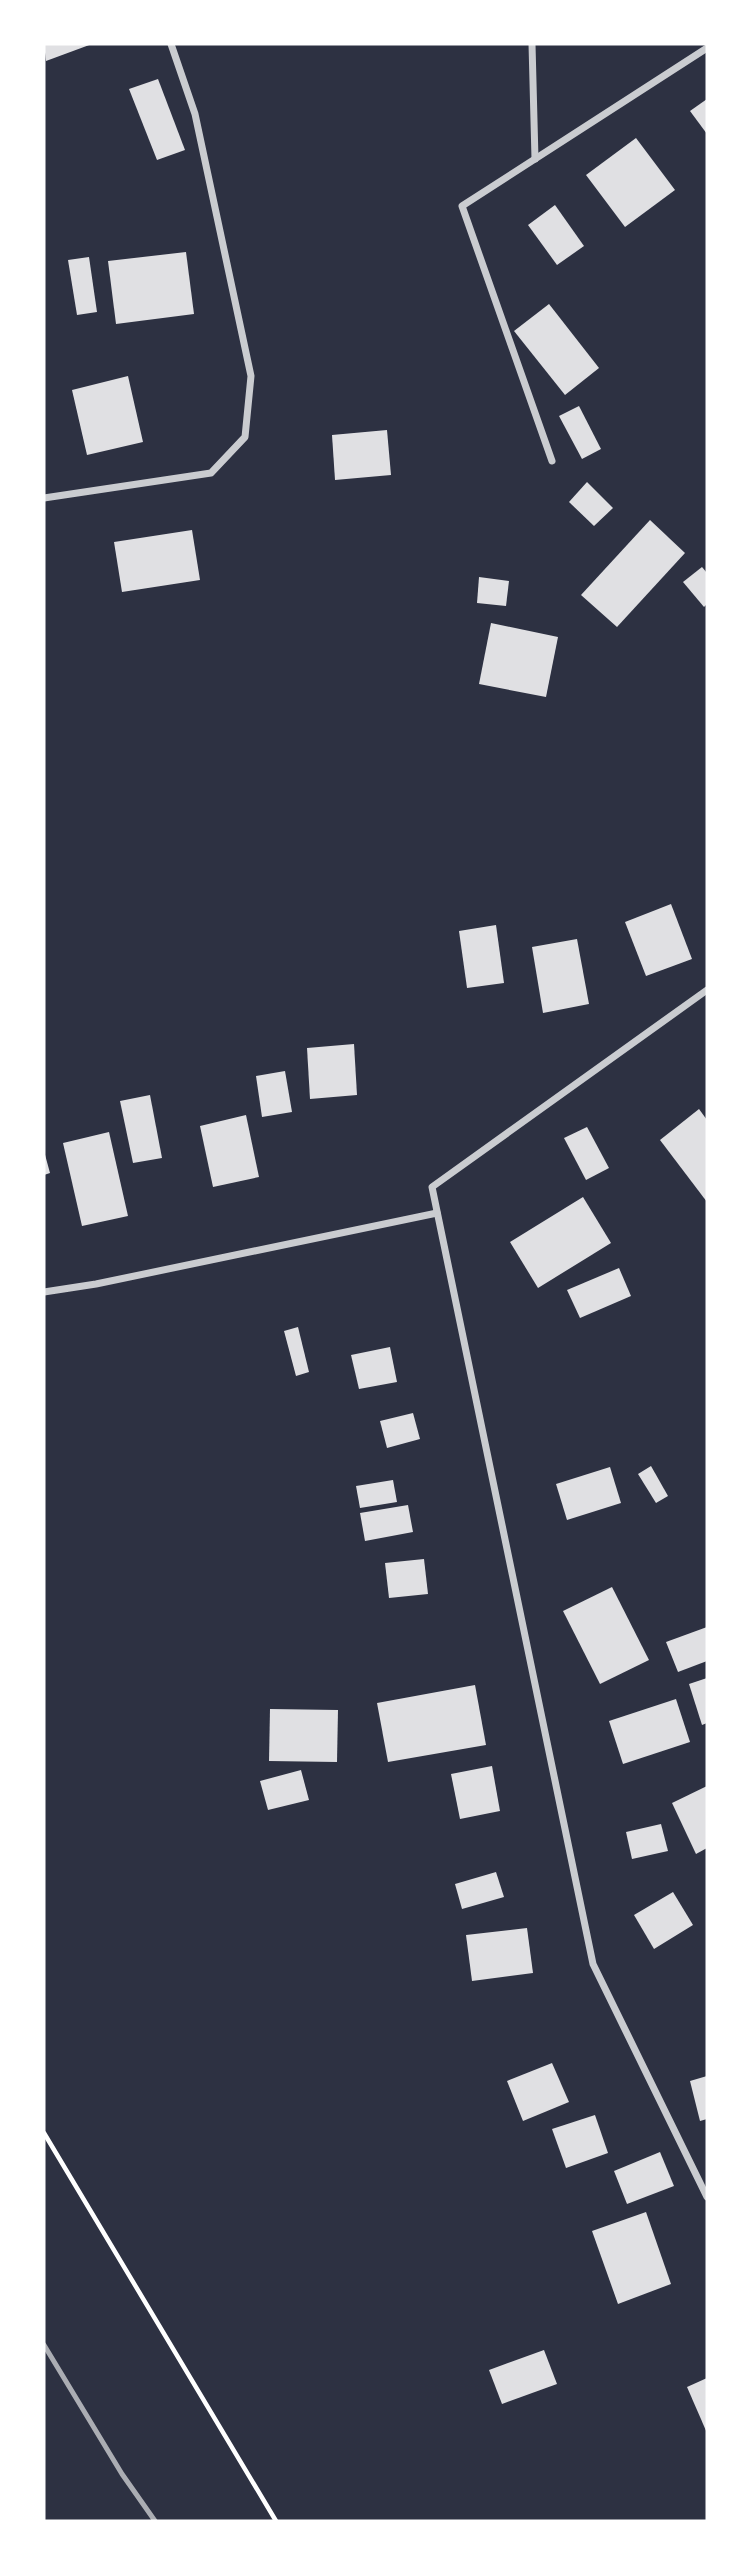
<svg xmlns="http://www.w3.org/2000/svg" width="751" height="2565" font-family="Mulish,sans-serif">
<rect width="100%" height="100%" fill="#2d3142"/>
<!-- building -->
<g fill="#e0e0e3">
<polygon points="44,44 92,44 46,61"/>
<polygon points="158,79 185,150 157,160 129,89"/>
<polygon points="707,99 707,134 690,111"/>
<polygon points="636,138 675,190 625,227 586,175"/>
<polygon points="555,205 584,246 557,265 528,225"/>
<polygon points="186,252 194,314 116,324 108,261"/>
<polygon points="89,257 97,312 77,315 68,260"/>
<polygon points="549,304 599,368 565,395 514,331"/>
<polygon points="128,376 143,442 87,455 72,390"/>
<polygon points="579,406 601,449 582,459 559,416"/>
<polygon points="387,430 391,475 335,480 332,435"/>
<polygon points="587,482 613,508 594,526 569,502"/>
<polygon points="650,520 685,553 617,627 581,595"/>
<polygon points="192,530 200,580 122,592 114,542"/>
<polygon points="702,567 707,573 707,604 704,607 683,582"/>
<polygon points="479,577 509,581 506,606 477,603"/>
<polygon points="491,623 558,637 546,697 479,684"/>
<polygon points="671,904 692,959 646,976 625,922"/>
<polygon points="496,925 504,983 467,988 459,931"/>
<polygon points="577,939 589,1004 543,1013 532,947"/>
<polygon points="354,1044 357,1095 310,1099 307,1048"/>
<polygon points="285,1071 292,1112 262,1117 256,1076"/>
<polygon points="150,1095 162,1158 133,1163 120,1101"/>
<polygon points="699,1109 707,1120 707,1202 660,1140"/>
<polygon points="246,1115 259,1177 213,1187 200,1126"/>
<polygon points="587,1127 609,1168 586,1180 564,1138"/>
<polygon points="109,1132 128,1216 82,1226 63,1143"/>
<polygon points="44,1151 50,1173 44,1175"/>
<polygon points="583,1197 611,1243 538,1288 510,1242"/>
<polygon points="619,1268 631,1296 580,1318 567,1290"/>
<polygon points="298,1327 309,1372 296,1376 284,1331"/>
<polygon points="390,1347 397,1382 359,1389 351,1355"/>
<polygon points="413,1413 420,1439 387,1448 380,1421"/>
<polygon points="651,1466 668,1496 656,1503 638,1474"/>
<polygon points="610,1467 621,1503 567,1520 556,1484"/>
<polygon points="393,1480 397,1502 360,1508 356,1486"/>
<polygon points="408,1505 413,1532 365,1541 360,1513"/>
<polygon points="424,1559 428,1594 389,1598 385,1563"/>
<polygon points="612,1587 649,1660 600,1684 563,1611"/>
<polygon points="707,1627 707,1661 678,1672 666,1642"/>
<polygon points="707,1678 707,1723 702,1725 689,1684"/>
<polygon points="475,1685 486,1745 388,1762 377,1703"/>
<polygon points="676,1699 690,1742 623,1764 609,1721"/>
<polygon points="270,1709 338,1710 337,1762 269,1761"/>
<polygon points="492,1766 500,1811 460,1819 451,1774"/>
<polygon points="301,1770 309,1800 268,1810 260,1781"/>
<polygon points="707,1786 707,1848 696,1854 672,1803"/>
<polygon points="661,1824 668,1851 632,1859 626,1832"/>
<polygon points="496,1872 504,1897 462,1909 455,1884"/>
<polygon points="673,1892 693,1925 654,1949 634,1915"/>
<polygon points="527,1928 533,1973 472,1981 466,1935"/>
<polygon points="552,2063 569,2102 523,2121 507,2081"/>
<polygon points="707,2076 707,2119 700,2121 690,2081"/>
<polygon points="595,2115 608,2153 566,2168 552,2129"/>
<polygon points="660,2152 674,2186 627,2204 614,2171"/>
<polygon points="646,2212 671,2284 618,2304 592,2231"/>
<polygon points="544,2350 557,2384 502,2404 489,2370"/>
<polygon points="707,2378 707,2433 687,2387"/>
</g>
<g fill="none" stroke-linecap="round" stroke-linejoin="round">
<!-- path -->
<polyline stroke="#fff" stroke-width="4.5" points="44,2133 276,2521"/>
<!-- minor -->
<g stroke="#caccd0" stroke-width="7">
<polyline points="532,44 535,159"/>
<polyline points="552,461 462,206 707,48"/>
<polyline points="44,498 211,473 245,437 251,376 195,114 171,44"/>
<polyline points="707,990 432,1187 593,1964 707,2197"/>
<polyline points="44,1292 96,1284 437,1213"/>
</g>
<!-- rail -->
<polyline stroke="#abadb3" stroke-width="5" points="44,2345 122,2474 155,2521"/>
</g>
<!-- border -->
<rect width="751" height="2565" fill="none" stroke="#ffffff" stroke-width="91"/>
</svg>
